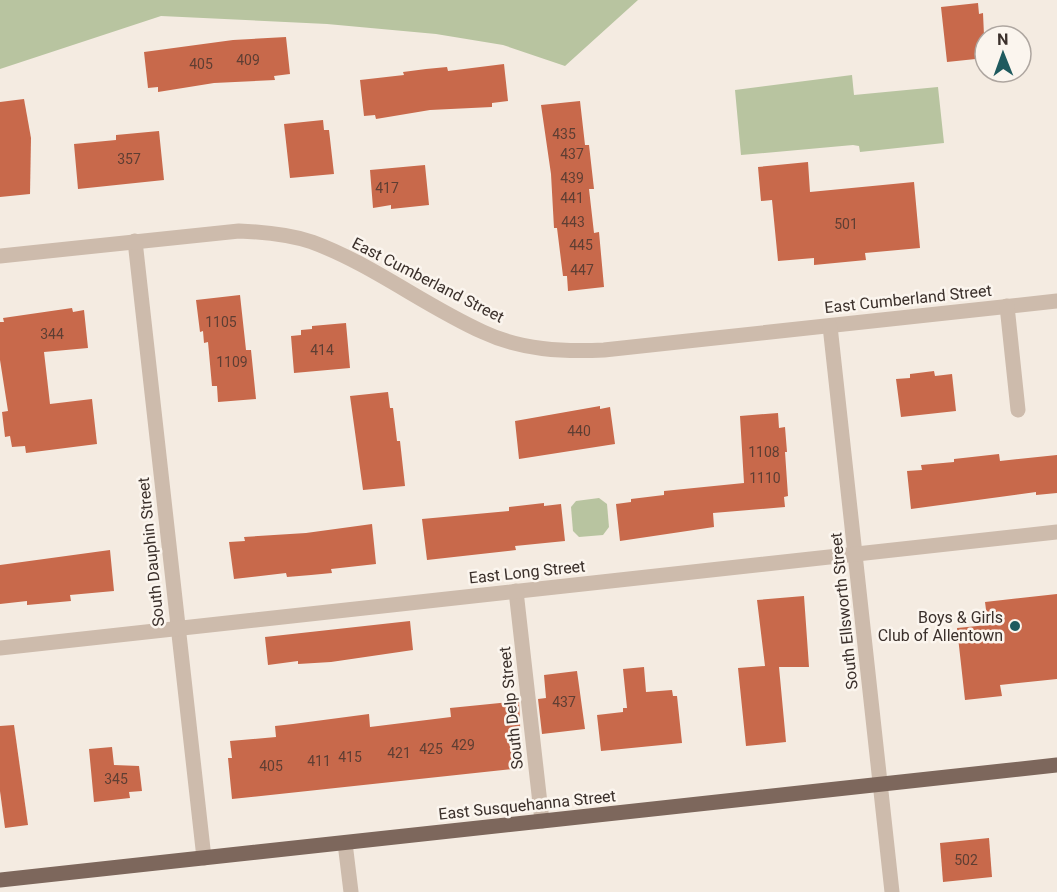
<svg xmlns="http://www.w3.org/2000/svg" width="1057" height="892" font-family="Roboto,sans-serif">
<rect width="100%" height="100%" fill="#f4ebe1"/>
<!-- green -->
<g fill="#b8c4a0">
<polygon points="0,0 638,0 565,66 503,45 436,34 327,24 161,16 0,69"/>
<polygon points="852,75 854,95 938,87 944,143 860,152 859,146 853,145 741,155 735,90"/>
<polygon points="599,498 607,504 609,527 603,535 579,537 573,531 571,507 576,501"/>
</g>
<!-- building -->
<g fill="#c8694b">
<polygon points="978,3 979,14 983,13 985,58 947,62 941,7"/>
<polygon points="286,37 290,74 274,76 275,80 214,83 158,92 158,87 148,88 144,52 233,40"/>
<polygon points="504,64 508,101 492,103 492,107 430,110 376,119 375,115 364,116 360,80 404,75 403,72 426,69 447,67 448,71"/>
<polygon points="24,99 31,138 30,194 0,197 0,102"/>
<polygon points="580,101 585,145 589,145 594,189 589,189 594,233 599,232 604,287 568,291 567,276 563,276 557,228 554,228 551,174 541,105"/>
<polygon points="323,120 324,130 329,130 334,174 290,178 284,124"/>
<polygon points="159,131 164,180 78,189 74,144 116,140 116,135"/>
<polygon points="808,162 810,192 914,182 920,248 865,253 866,260 814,265 814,258 778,261 772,200 761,201 758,167"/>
<polygon points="425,165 429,205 391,209 391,205 373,208 370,170"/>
<polygon points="240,295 246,350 251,350 256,399 218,402 217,386 212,386 208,342 204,343 203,331 200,332 196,300"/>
<polygon points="72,308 73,312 84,310 88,348 44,352 50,404 92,399 97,444 26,453 25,446 12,447 10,436 5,437 2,412 8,411 0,360 0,322 4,322 3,318"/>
<polygon points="346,323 350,368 294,373 291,336 301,335 301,330 312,329 312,326"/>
<polygon points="934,371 935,376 952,374 956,411 901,417 896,379 910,378 910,374"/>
<polygon points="388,392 390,408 393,408 397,441 400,441 405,486 363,490 350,396"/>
<polygon points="600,406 600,409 610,407 615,444 519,459 515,421"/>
<polygon points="778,413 779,428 785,427 787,452 785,452 788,496 784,497 785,507 713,513 714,527 620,541 616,504 631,502 631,499 664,495 664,491 744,483 740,416"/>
<polygon points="999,454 1000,461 1057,455 1057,493 1036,495 1036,492 911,509 907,471 922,470 921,465 954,462 954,459"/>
<polygon points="544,503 544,506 561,504 565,541 515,546 516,550 427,560 422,519 509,511 509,507"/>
<polygon points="372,524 376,564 331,569 332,573 311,575 287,577 286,573 234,579 229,542 245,541 244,537 306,533"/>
<polygon points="110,550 114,591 70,595 71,601 27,605 27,601 0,604 0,565"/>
<polygon points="1057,594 1057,679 1000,685 1002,696 965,700 957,628 988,625 985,602"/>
<polygon points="804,596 809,667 779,667 786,742 746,746 738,668 765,666 757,600"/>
<polygon points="410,621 413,650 331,662 298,664 298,661 268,665 265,637"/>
<polygon points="644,667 646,692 672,690 673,696 677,696 682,743 601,751 597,715 623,712 623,708 627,708 623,669"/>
<polygon points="577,671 585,729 542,734 538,699 546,698 544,675"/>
<polygon points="519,701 522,768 232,799 228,758 232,758 230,741 276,737 275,726 293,724 369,714 370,727 451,717 450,708"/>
<polygon points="14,725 28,825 5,828 0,791 0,726"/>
<polygon points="112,747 114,765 139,766 142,791 129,792 130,798 94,802 89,749"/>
<polygon points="989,838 992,877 943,882 940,843"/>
</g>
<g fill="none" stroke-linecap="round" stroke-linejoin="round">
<!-- minor -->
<g stroke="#cdbbac" stroke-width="15">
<polyline points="135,241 204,858"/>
<path d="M0 256 239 231C264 232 288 234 312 242 372 264 425 306 483 332 521 350 563 352 604 350L1057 301"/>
<polyline points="1007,306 1018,410"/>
<polyline points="830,326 892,892"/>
<polyline points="516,591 542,821"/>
<polyline points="0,648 1057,532"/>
<polyline points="345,843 351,892"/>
</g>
<!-- major -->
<polyline stroke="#7d675c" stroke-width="15" points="0,880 1057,765"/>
</g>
<!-- markers -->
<circle fill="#1f5a5e" stroke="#fbf5ee" stroke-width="2" cx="1015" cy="626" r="6"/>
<g text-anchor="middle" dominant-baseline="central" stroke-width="5" stroke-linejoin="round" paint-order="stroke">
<!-- number labels -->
<g font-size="14" fill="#5e3e33">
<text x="248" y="60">409</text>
<text x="201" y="64">405</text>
<text x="564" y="134">435</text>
<text x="572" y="154">437</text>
<text x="129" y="159">357</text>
<text x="572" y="178">439</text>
<text x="387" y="188">417</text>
<text x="572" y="198">441</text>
<text x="573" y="222">443</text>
<text x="846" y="224">501</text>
<text x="581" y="245">445</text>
<text x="582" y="270">447</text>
<text x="221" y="322">1105</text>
<text x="52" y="334">344</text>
<text x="322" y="350">414</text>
<text x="232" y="362">1109</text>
<text x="579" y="431">440</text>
<text x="764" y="452">1108</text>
<text x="765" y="478">1110</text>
<text x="564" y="702">437</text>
<text x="463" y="745">429</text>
<text x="431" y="749">425</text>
<text x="399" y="753">421</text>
<text x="350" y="757">415</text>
<text x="319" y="761">411</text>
<text x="271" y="766">405</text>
<text x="116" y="779">345</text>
<text x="966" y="860">502</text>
</g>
<!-- street labels -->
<g font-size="16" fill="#3b302b" stroke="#fbf5ee">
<text transform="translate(428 280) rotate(27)">East Cumberland Street</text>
<text transform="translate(908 299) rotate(-6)">East Cumberland Street</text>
<text transform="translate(151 552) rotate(-96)">South Dauphin Street</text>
<text transform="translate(527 572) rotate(-6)">East Long Street</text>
<text transform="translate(844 611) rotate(-96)">South Ellsworth Street</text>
<text transform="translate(511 708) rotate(-96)">South Delp Street</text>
<text transform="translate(527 805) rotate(-6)">East Susquehanna Street</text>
</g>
<!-- poi labels -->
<g font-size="16" fill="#3b302b" stroke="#fbf5ee" text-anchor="end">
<text x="1003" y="617">Boys &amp; Girls<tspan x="1003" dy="18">Club of Allentown</tspan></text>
</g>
</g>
<!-- north arrow -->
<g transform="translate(1003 54) rotate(359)"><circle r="28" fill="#fbf5ee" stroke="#aea6a0" stroke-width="1.5"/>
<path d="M0-4.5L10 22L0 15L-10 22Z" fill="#1f5a5e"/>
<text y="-9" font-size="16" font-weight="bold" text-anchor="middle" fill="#3b302b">N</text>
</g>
</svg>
